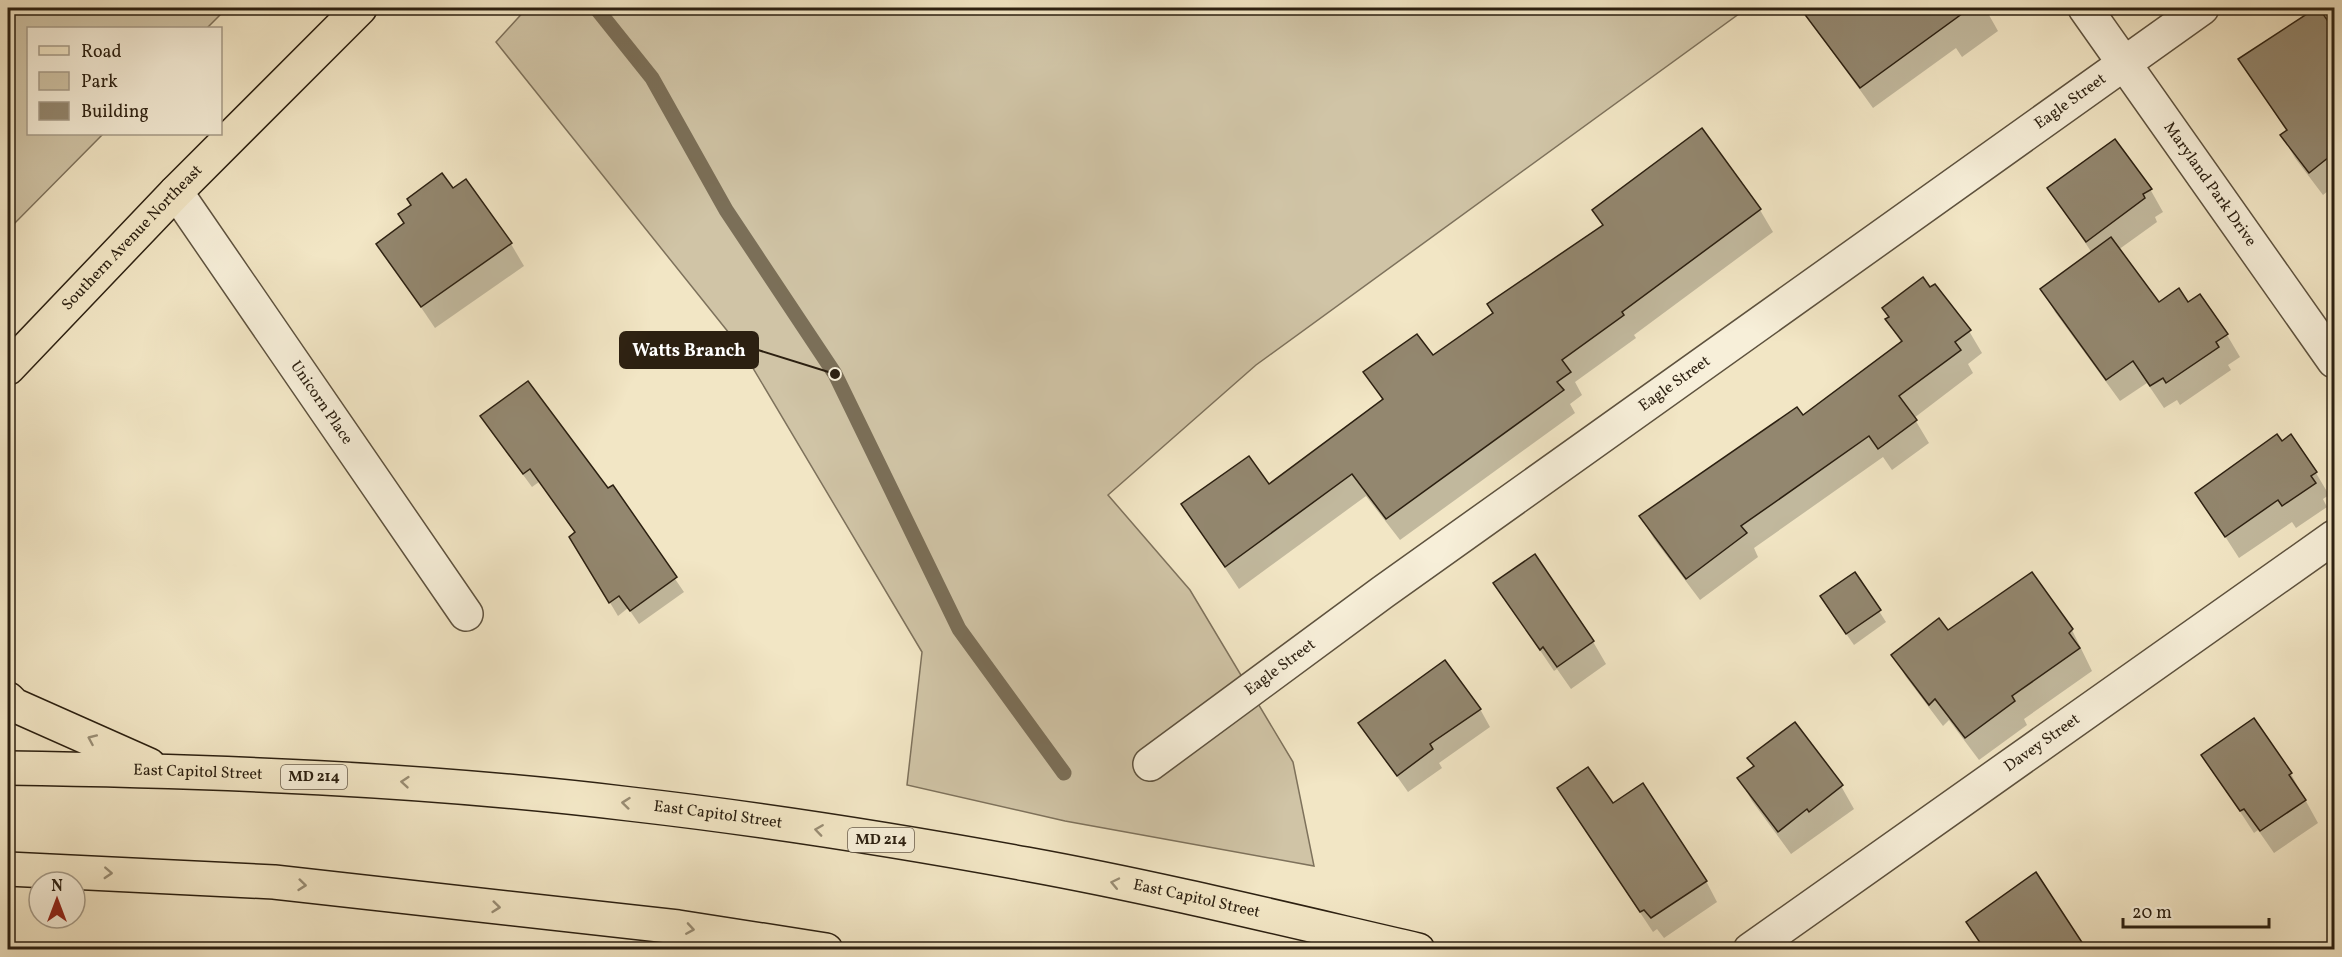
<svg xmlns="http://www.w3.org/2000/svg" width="2342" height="957" font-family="Vollkorn,serif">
<rect width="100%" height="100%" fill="#f2e6c5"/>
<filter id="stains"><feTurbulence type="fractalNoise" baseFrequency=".00333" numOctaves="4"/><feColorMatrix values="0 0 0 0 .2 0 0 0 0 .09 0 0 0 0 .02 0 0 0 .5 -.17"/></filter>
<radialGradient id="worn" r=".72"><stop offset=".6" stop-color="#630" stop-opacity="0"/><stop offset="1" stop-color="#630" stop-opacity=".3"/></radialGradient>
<!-- green -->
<g fill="#d0c4a6" stroke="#7e725c" stroke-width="1.5">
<polygon points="8,8 227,8 207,28 28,28 28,134 103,134 8,230"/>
<polygon points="527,8 1747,8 1256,365 1108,495 1190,590 1293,762 1314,866 1065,821 907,785 922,652 741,348 496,42"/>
</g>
<!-- shadow -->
<g fill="#0003">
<polygon points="1811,8 1985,8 1998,31 1962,57 1956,48 1873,108 1818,32 1806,11"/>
<polygon points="2318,8 2334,33 2334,186 2323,195 2295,158 2282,136 2287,132 2240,60"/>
<polygon points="2049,188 2150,189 2163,212 2155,217 2157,222 2118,250 2159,304 2188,304 2227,335 2240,357 2228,365 2231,370 2180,405 2177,400 2164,408 2147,383 2120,401 2055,312 2042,289 2092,253"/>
<polygon points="452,190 511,244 524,266 435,328 378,244"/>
<polygon points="1594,210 1760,210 1773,232 1634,335 1636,338 1575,382 1582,395 1570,404 1575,413 1400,540 1366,496 1239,589 1183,505 1269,486 1383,401 1365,372 1433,357 1494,314 1604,227"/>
<polygon points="1890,318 1969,331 1982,353 1968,364 1973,373 1914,418 1929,443 1892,470 1883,457 1754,548 1758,557 1700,600 1654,539 1641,517 1802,417 1902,344 1887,320"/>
<polygon points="490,430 607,491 612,487 684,592 639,624 628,608 618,616 579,551 576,534 539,482 532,487"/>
<polygon points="2316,473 2329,495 2323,499 2327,507 2296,528 2292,522 2239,558 2197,493"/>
<polygon points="1535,556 1581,621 1606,664 1571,689 1557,669 1554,671 1495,584"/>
<polygon points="1855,574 1886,622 1854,645 1828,608"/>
<polygon points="2334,615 2334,625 2330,618"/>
<polygon points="2072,630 2092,671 2024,719 2027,725 1979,760 1949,720 1943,726 1906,677 1893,655 1948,632"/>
<polygon points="1480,709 1490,727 1439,763 1442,768 1408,792 1360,724"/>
<polygon points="2254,720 2291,774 2318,823 2274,853 2258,830 2254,833 2203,755"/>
<polygon points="1749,758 1841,786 1854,809 1791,854 1752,801 1739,778 1754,767"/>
<polygon points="1571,809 1706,881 1717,902 1664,938 1657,929 1653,932"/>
</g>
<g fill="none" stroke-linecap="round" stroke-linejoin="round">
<!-- stream -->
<polyline stroke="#7b6f58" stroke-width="15" points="596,8 652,78 726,210 835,374 959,629 1064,773"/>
</g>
<!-- building -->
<g fill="#93876f" stroke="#2c2011" stroke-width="1.5">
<polygon points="1800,8 1970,8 1860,88"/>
<polygon points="2316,8 2319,8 2334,30 2334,153 2309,173 2280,135 2287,130 2238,59"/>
<polygon points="1702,128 1761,209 1622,312 1624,315 1562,360 1571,372 1557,382 1564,390 1386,519 1352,474 1225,567 1181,504 1249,456 1269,484 1383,399 1363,372 1417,334 1433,355 1493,313 1487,304 1603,225 1592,210"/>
<polygon points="2115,139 2152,189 2143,194 2145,198 2086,242 2047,188"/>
<polygon points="442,173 453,188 466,179 512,243 421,307 376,244 404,223 398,214 411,205 407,199"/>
<polygon points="2111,237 2159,302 2179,288 2188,302 2200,294 2228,334 2216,342 2219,347 2166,383 2163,378 2150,386 2133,361 2106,380 2040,289"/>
<polygon points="1923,277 1930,287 1935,284 1971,330 1955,342 1961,350 1899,396 1917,420 1878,449 1869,436 1741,526 1747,533 1686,579 1639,516 1797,407 1803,415 1902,341 1885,319 1889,317 1882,308"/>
<polygon points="528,381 608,488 613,485 677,577 630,611 619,596 609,603 569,537 575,532 530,469 523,474 480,416"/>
<polygon points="2277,434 2282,441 2291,434 2317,472 2311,476 2316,483 2282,506 2278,500 2225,537 2195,493"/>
<polygon points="1535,554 1594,641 1557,667 1543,647 1540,650 1493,583"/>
<polygon points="1855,572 1881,610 1846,634 1820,596"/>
<polygon points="2032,572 2073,629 2069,633 2080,648 2012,696 2015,701 1965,738 1935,699 1929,705 1891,655 1939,618 1948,630"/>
<polygon points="1445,660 1481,709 1430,744 1433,749 1397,776 1358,723"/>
<polygon points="2254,718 2292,773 2289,775 2306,800 2260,831 2244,809 2240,811 2201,755"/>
<polygon points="1795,722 1843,785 1809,812 1807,809 1778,832 1737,778 1754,766 1747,758"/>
<polygon points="1588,767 1613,803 1643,783 1707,881 1651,918 1644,910 1640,912 1557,788"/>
<polygon points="2036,872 2087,950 1985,950 1966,922"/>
</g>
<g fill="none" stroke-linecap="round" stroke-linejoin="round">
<!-- street casing -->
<g stroke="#5e523e" stroke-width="36">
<g id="street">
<path id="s1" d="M2085 8 2334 361"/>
<path id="s2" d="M176 192 466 614"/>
<path id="s3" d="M1150 764 1383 592 2202 8"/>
<path id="s4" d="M1750 950 2334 537"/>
</g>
</g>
<!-- primary casing -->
<g stroke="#2c2011" stroke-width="36">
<g id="primary">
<path id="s5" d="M8 368 176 192 360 8"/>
<polyline points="8,699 14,705 149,765"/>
<path id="s6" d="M8 768C215 771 423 779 630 804 762 819 895 840 1026 864 1158 888 1288 920 1418 950"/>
<polyline points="8,869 274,882 678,927 826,950"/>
</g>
</g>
<!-- street -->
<use href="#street" stroke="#f7efd9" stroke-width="33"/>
<!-- primary -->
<use href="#primary" stroke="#f2e6c5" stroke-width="33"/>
</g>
<!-- one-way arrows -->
<defs><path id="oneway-chevron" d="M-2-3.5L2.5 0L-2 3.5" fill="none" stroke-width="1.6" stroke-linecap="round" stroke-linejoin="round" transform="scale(1.5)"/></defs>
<g stroke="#998d74">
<use href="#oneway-chevron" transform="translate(92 739) rotate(-156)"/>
<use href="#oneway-chevron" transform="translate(405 782) rotate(-175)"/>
<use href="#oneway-chevron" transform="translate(626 803) rotate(-174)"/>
<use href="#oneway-chevron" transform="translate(819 830) rotate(-172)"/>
<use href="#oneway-chevron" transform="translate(108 873) rotate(3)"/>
<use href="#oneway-chevron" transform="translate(1115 883) rotate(-168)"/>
<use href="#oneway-chevron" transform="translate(302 885) rotate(6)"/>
<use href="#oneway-chevron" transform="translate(496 907) rotate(6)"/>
<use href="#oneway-chevron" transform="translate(690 929) rotate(9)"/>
</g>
<g text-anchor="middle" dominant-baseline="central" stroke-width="6" stroke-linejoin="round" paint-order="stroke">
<!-- shield labels -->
<g fill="#f7efd9" stroke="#695e4d" stroke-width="1.5">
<rect x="281" y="765" width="66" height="24" rx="4.5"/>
<rect x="848" y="828" width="66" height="24" rx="4.5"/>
</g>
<g font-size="15" font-weight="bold" fill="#2c2011">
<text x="314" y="777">MD 214</text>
<text x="881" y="840">MD 214</text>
</g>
<!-- street labels -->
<g font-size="16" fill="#2c2011" stroke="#f7efd9">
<text stroke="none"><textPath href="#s3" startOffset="1134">Eagle Street</textPath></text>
<text stroke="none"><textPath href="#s1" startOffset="216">Maryland Park Drive</textPath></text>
<text stroke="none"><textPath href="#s5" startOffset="180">Southern Avenue Northeast</textPath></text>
<text stroke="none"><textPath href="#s3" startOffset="648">Eagle Street</textPath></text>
<text stroke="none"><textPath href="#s2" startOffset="256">Unicorn Place</textPath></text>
<text stroke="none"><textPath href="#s3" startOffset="162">Eagle Street</textPath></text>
<text stroke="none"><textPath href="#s4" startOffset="358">Davey Street</textPath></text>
<text stroke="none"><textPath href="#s6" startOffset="190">East Capitol Street</textPath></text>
<text stroke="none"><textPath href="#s6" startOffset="712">East Capitol Street</textPath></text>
<text stroke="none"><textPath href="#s6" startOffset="1198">East Capitol Street</textPath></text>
</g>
</g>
<!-- callouts -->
<path fill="none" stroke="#2c2011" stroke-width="2" d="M835 374L758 350"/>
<circle fill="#2c2011" stroke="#f7efd9" stroke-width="2" cx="835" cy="374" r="6"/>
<rect fill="#2c2011" stroke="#2c2011" stroke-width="2" x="620" y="332" width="138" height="36" rx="6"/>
<g font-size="18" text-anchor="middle" font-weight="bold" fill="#fff">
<text x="689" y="356">Watts Branch</text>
</g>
<!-- margin -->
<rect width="2342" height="957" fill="none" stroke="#f2e6c5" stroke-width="30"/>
<rect x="9" y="9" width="2324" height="939" fill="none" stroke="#2c2011" stroke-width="3"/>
<rect x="15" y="15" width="2312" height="927" fill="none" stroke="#2c2011" stroke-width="1.5"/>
<!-- legend -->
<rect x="27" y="27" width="195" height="108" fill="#f7efd9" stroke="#a69c89" stroke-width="1.5"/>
<rect x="39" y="46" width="30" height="9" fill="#f2e6c5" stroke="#a69c89" stroke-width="1.5"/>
<text x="81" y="57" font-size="18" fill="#2c2011">Road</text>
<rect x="39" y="72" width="30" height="18" fill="#d0c4a6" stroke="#a69c89" stroke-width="1.5"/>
<text x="81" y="87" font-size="18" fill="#2c2011">Park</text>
<rect x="39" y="102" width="30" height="18" fill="#93876f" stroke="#a69c89" stroke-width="1.5"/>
<text x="81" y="117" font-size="18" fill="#2c2011">Building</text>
<!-- north arrow -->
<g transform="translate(57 900)"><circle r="28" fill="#f7efd9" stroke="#a69c89" stroke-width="1.5"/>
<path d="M0-4.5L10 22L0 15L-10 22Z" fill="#8f2418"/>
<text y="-9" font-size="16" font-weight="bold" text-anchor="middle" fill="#2c2011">N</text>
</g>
<!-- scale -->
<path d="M2123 918v9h146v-9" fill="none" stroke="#2c2011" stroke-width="3"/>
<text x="2132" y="918" font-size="18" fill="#2c2011" stroke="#f7efd9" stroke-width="4.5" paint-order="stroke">20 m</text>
<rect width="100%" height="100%" filter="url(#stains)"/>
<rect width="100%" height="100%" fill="url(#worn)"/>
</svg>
